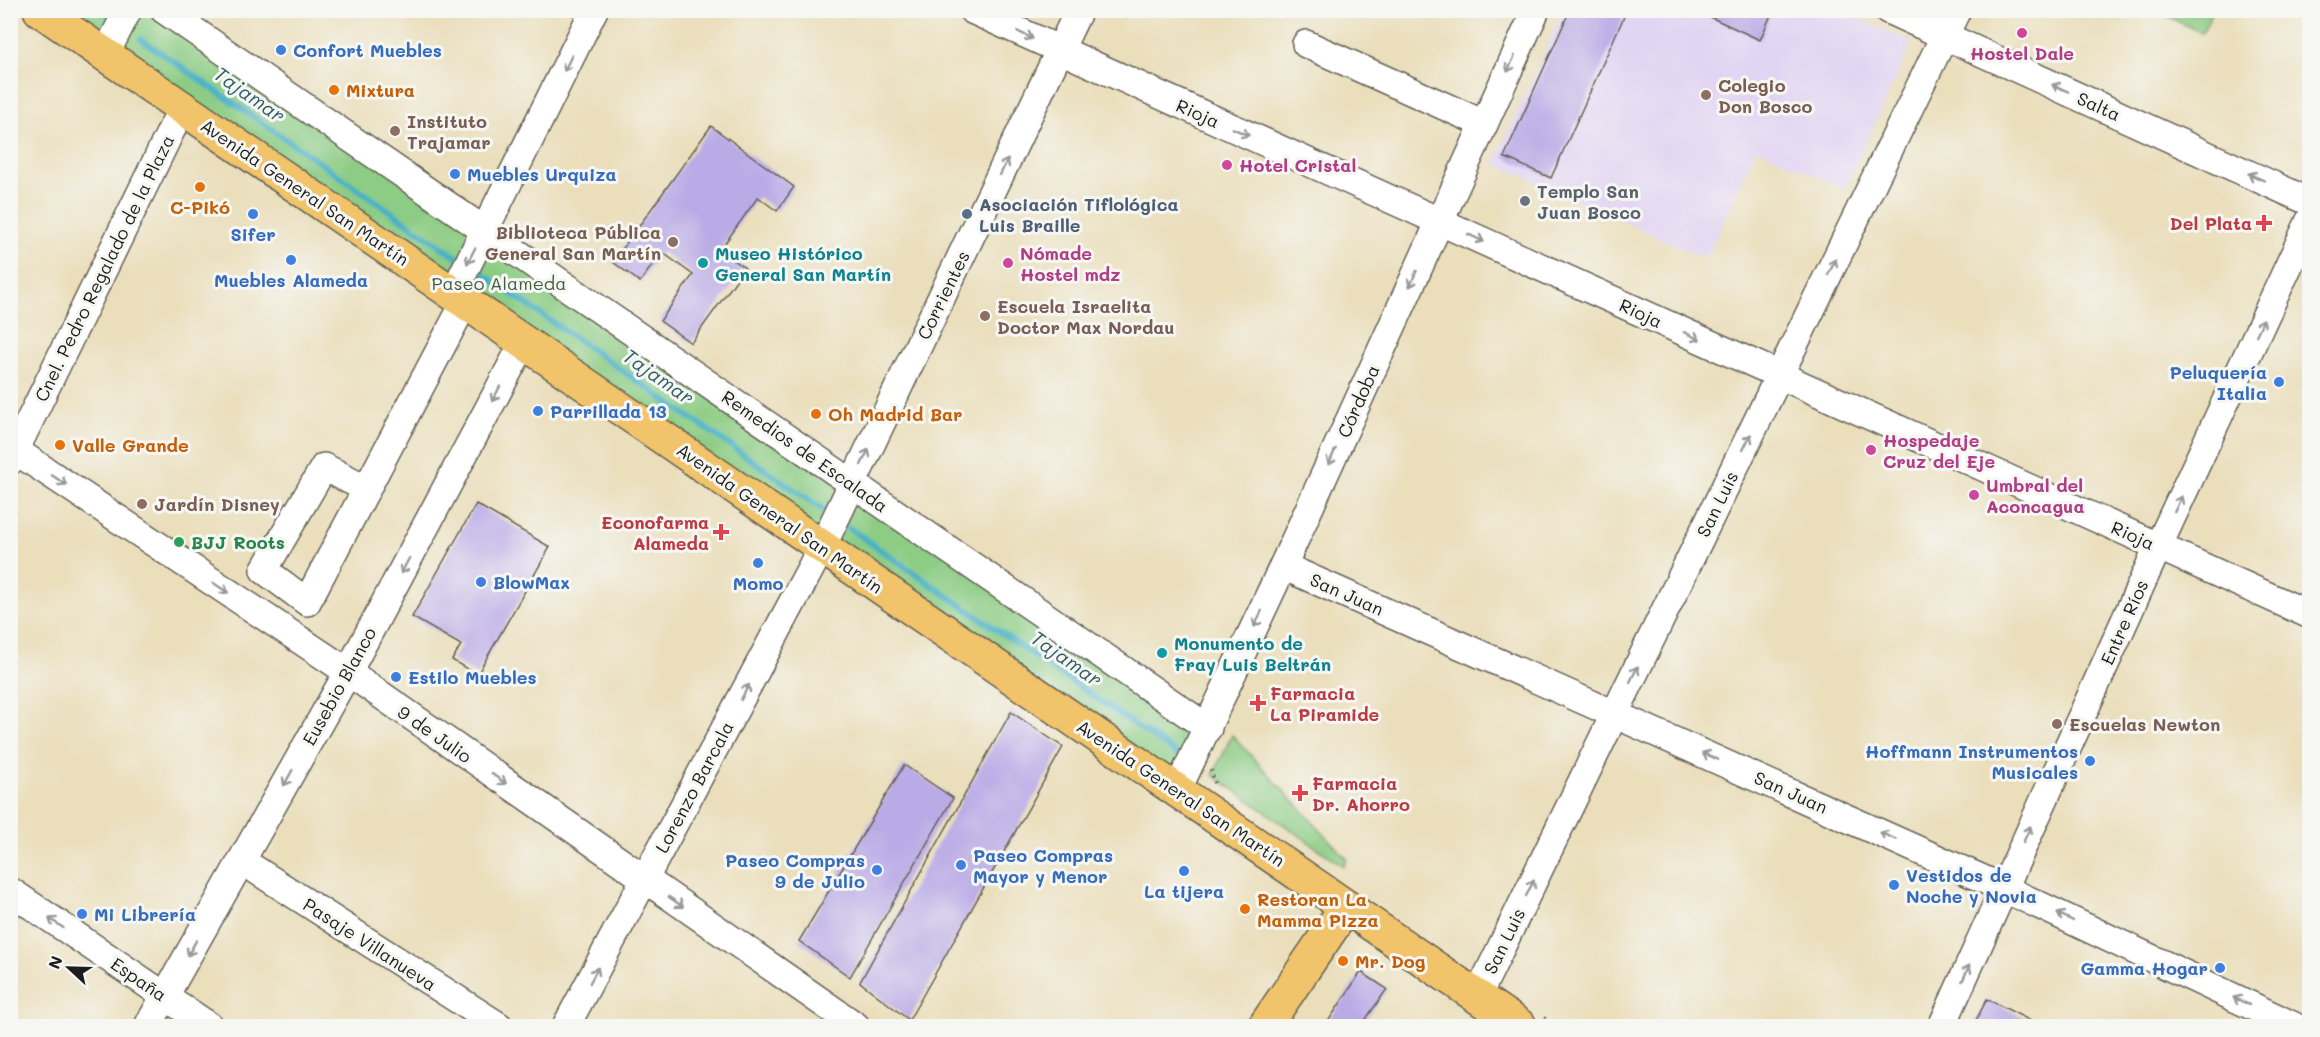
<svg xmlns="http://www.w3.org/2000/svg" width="2320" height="1037" font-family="Mali,sans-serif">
<rect width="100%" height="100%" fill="#f6f6f2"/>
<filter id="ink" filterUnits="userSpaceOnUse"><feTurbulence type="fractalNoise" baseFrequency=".0167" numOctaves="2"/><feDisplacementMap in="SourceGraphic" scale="12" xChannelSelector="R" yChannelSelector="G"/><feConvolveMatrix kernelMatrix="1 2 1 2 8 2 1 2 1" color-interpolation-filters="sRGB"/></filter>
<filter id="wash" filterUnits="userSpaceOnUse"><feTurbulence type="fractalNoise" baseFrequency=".008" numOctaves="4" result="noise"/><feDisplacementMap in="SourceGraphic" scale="24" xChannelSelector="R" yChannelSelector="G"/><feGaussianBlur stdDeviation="1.35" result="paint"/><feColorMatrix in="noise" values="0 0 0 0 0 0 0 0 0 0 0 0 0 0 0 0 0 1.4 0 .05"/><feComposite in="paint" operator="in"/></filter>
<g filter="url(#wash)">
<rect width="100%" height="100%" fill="#eadebb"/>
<!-- built -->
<polygon fill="#e2d4f3" points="1563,11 1841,11 1912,42 1845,189 1756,148 1706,259 1494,163"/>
<!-- green -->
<g fill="#8ccc84" stroke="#547450" stroke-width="1.5">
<polygon points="40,11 164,11 1208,728 1177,791"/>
<polygon points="2156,11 2213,11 2202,33"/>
<polygon points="1232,735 1347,859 1343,866 1213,775"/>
</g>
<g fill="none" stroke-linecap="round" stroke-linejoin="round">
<!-- stream -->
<g stroke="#47b0c6" stroke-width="6">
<polyline points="100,10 115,21"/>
<polyline points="141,39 458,258"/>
<polyline points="477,270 822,509"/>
<polyline points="849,528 1177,754"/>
</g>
</g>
<g id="blocks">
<!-- building -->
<g fill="#baaae6">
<polygon points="1570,10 1627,10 1551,178 1504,157"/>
<polygon points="1695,10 1773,10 1760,40"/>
<polygon points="711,126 794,187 777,211 758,197 720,250 745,268 691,343 660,321 693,275 662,252 640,282 613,262"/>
<polygon points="476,504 550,547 477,675 452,660 461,645 412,617"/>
<polygon points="1011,712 1063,747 909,1020 860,982"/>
<polygon points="904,765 953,798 850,977 799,941"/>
<polygon points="1361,972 1387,989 1361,1026 1325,1026"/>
<polygon points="1987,999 2041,1026 1973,1026"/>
</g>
</g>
</g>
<g filter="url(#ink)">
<use href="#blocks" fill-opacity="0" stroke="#646054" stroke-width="1.5"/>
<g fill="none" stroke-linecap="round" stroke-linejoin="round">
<!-- minor casing -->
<g stroke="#646054" stroke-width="30">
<g id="minor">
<polyline points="164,10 1208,728"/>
<polyline points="972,10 2310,615"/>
<polyline points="1888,10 2310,202"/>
<polyline points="1306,44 1484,124"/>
<polyline points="105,55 128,10"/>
<polyline points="453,294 594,10"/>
<polyline points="10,447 348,672 856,1026"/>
<polyline points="10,461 182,108"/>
<polyline points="367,489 324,467 264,570 307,602 465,302"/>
<polyline points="1283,566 2003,888 2294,1026"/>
<polyline points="1177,791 1283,566 1536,10"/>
<polyline points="242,861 499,1026"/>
<polyline points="10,891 209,1026"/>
<polyline points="1477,997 1957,10"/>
<polyline points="148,1026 348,672 524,342"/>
<polyline points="566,1026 822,547 1079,10"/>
<polyline points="1942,1026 2158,547 2310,220"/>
</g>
</g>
<!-- major casing -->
<g stroke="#646054" stroke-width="36">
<g id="major">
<polyline points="40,10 1520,1026"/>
<polyline points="1265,1026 1346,907"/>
</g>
</g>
<!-- path -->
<g stroke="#646054" stroke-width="4" stroke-dasharray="1.5 4.5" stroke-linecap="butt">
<polyline points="1211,770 1216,786"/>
<polyline points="1544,1018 1556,1026"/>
</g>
<!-- minor -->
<use href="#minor" stroke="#fff" stroke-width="27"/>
<!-- major -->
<use href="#major" stroke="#f1c36a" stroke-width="33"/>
</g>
<!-- one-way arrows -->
<defs><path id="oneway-shaft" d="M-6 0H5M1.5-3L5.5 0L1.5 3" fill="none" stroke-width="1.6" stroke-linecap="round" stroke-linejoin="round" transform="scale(1.5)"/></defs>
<g stroke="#999">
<use href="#oneway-shaft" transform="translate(1025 35) rotate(25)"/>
<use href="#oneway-shaft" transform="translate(568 63) rotate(116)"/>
<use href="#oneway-shaft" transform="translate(1511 64) rotate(115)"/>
<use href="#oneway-shaft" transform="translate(2060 88) rotate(-156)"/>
<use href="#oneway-shaft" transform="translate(1241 132) rotate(24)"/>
<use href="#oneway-shaft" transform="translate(1004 167) rotate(-64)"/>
<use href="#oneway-shaft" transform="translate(2256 177) rotate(-156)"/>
<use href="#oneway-shaft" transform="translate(1476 238) rotate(25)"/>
<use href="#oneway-shaft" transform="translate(471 256) rotate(117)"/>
<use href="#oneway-shaft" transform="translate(1832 267) rotate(-64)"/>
<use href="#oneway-shaft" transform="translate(1413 279) rotate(114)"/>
<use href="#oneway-shaft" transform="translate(2260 327) rotate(-65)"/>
<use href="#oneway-shaft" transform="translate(1692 336) rotate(25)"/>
<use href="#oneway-shaft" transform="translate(496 394) rotate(118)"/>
<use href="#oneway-shaft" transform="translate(1747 442) rotate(-64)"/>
<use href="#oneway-shaft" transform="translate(865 457) rotate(-64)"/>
<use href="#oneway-shaft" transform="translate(1332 457) rotate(114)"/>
<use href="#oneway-shaft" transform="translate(59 480) rotate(34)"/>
<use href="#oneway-shaft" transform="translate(2178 504) rotate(-65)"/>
<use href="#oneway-shaft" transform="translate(405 566) rotate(118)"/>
<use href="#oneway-shaft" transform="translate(221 588) rotate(34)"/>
<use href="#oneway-shaft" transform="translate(1258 619) rotate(115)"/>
<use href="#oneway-shaft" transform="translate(1634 674) rotate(-64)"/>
<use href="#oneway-shaft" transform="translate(745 692) rotate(-62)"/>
<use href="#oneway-shaft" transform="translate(1710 756) rotate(-156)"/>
<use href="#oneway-shaft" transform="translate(288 778) rotate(119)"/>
<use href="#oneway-shaft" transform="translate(499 779) rotate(35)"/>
<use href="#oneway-shaft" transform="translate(2027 834) rotate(-66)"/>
<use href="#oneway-shaft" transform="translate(1888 836) rotate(-156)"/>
<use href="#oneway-shaft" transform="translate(1530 888) rotate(-64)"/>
<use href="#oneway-shaft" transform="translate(676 902) rotate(35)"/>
<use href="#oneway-shaft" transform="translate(2065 917) rotate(-154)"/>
<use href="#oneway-shaft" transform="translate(56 923) rotate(-146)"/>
<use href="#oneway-shaft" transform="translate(192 948) rotate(119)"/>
<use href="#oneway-shaft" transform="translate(1966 973) rotate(-66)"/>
<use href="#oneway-shaft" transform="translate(594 975) rotate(-62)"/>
<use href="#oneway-shaft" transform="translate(2241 1001) rotate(-154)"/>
</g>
</g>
<!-- markers -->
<g fill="#d1479c" stroke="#f6f6f2" stroke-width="2">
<circle cx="2022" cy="33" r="6"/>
<circle cx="1227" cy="165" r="6"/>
<circle cx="1008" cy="263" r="6"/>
<circle cx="1871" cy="450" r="6"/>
<circle cx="1974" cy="495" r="6"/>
</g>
<g fill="#3f7fe0" stroke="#f6f6f2" stroke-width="2">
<circle cx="281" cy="50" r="6"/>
<circle cx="455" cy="174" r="6"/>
<circle cx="253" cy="214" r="6"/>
<circle cx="291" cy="260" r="6"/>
<circle cx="2279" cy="382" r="6"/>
<circle cx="538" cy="411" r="6"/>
<circle cx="758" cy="563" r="6"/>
<circle cx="481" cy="582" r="6"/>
<circle cx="396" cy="677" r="6"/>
<circle cx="2090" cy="761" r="6"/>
<circle cx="961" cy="865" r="6"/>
<circle cx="877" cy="870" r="6"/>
<circle cx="1184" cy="871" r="6"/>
<circle cx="1894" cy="885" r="6"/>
<circle cx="82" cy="914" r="6"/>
<circle cx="2220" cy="968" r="6"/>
</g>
<g fill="#e8710a" stroke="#f6f6f2" stroke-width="2">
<circle cx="334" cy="90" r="6"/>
<circle cx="200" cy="187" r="6"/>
<circle cx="816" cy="414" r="6"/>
<circle cx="60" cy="445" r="6"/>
<circle cx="1245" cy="909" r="6"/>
<circle cx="1343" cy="961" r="6"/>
</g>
<g fill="#8d6e63" stroke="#f6f6f2" stroke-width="2">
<circle cx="1706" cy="95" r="6"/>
<circle cx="395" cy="131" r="6"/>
<circle cx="673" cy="242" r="6"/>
<circle cx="985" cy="316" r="6"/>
<circle cx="142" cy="504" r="6"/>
<circle cx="2057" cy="724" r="6"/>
</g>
<circle fill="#6b7280" stroke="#f6f6f2" stroke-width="2" cx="1525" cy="201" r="6"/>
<circle fill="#5c6f8a" stroke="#f6f6f2" stroke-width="2" cx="967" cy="214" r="6"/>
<g fill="#e0444e" stroke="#f6f6f2" stroke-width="2">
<path d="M2261 214h6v6h6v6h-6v6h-6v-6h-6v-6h6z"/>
<path d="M718 523h6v6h6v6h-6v6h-6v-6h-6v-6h6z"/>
<path d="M1255 694h6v6h6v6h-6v6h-6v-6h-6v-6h6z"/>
<path d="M1297 784h6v6h6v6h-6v6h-6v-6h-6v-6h6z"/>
</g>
<g fill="#0f9aa8" stroke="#f6f6f2" stroke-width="2">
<circle cx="703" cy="263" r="6"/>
<circle cx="1162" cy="653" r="6"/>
</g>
<circle fill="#2e9e5b" stroke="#f6f6f2" stroke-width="2" cx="179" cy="542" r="6"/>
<g text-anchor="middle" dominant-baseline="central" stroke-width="6" stroke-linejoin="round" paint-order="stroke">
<!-- shop labels -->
<g font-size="18" font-weight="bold" fill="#366cbe" stroke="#f6f6f2" text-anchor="start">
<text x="293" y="50">Confort Muebles</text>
<text x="467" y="174">Muebles Urquiza</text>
<text x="253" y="234" text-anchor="middle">Sifer</text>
<text x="291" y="280" text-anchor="middle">Muebles Alameda</text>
<text x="2267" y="372" text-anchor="end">Peluquería<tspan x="2267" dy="21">Italia</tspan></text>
<text x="550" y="411">Parrillada 13</text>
<text x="493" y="582">BlowMax</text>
<text x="758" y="583" text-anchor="middle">Momo</text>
<text x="408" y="677">Estilo Muebles</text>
<text x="2078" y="751" text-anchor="end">Hoffmann Instrumentos<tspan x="2078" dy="21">Musicales</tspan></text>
<text x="973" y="855">Paseo Compras<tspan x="973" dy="21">Mayor y Menor</tspan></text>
<text x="865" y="860" text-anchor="end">Paseo Compras<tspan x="865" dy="21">9 de Julio</tspan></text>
<text x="1906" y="875">Vestidos de<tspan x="1906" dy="21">Noche y Novia</tspan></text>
<text x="1184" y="891" text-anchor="middle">La tijera</text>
<text x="94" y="914">Mi Librería</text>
<text x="2208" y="968" text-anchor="end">Gamma Hogar</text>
</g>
<!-- hotel labels -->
<g font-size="18" font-weight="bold" fill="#b23c85" stroke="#f6f6f2" text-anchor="start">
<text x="2022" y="53" text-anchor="middle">Hostel Dale</text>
<text x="1239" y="165">Hotel Cristal</text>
<text x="1020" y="253">Nómade<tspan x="1020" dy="21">Hostel mdz</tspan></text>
<text x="1883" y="440">Hospedaje<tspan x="1883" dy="21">Cruz del Eje</tspan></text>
<text x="1986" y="485">Umbral del<tspan x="1986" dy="21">Aconcagua</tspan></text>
</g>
<!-- education labels -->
<g font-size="18" font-weight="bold" fill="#785e54" stroke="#f6f6f2" text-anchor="start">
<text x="1718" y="85">Colegio<tspan x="1718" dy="21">Don Bosco</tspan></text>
<text x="407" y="121">Instituto<tspan x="407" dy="21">Trajamar</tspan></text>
<text x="661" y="232" text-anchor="end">Biblioteca Pública<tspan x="661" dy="21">General San Martín</tspan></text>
<text x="997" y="306">Escuela Israelita<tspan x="997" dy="21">Doctor Max Nordau</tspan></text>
<text x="154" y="504">Jardín Disney</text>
<text x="2069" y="724">Escuelas Newton</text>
</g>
<!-- food labels -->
<g font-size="18" font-weight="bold" fill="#c56008" stroke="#f6f6f2" text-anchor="start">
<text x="346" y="90">Mixtura</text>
<text x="200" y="207" text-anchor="middle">C-Pikó</text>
<text x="828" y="414">Oh Madrid Bar</text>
<text x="72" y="445">Valle Grande</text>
<text x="1257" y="899">Restoran La<tspan x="1257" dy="21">Mamma Pizza</tspan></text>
<text x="1355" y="961">Mr. Dog</text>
</g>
<!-- street labels -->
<g font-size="18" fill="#1c1c1c" stroke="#f6f6f2">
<text transform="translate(2099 106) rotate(24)">Salta</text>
<text transform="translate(1198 113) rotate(24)">Rioja</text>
<text transform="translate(305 192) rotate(34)">Avenida General San Martín</text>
<text transform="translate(104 268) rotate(-64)">Cnel. Pedro Regalado de la Plaza</text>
<text transform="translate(943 295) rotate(-64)">Corrientes</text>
<text transform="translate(1641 313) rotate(25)">Rioja</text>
<text transform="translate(1358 401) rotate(-66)">Córdoba</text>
<text transform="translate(805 451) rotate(35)">Remedios de Escalada</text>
<text transform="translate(1717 504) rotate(-64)">San Luis</text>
<text transform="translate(780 518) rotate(35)">Avenida General San Martín</text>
<text transform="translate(2133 535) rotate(24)">Rioja</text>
<text transform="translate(1347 594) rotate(24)">San Juan</text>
<text transform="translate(2124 622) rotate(-66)">Entre Ríos</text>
<text transform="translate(339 686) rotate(-61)">Eusebio Blanco</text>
<text transform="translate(435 734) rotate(35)">9 de Julio</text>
<text transform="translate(694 787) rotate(-62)">Lorenzo Barcala</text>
<text transform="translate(1791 792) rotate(24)">San Juan</text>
<text transform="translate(1181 793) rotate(34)">Avenida General San Martín</text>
<text transform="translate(1504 941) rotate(-64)">San Luis</text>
<text transform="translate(370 944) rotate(33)">Pasaje Villanueva</text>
<text transform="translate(139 979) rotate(34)">España</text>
</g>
<!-- worship labels -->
<g font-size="18" font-weight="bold" fill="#5b616d" stroke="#f6f6f2" text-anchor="start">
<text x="1537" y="191">Templo San<tspan x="1537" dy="21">Juan Bosco</tspan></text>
</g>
<!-- service labels -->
<g font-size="18" font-weight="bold" fill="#4e5e75" stroke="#f6f6f2" text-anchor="start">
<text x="979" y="204">Asociación Tiflológica<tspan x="979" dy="21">Luis Braille</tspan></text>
</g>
<!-- health labels -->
<g font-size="18" font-weight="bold" fill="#be3a42" stroke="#f6f6f2" text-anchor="end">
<text x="2252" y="223">Del Plata</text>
<text x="709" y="522">Econofarma<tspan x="709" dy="21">Alameda</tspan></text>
<text x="1270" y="693" text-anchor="start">Farmacia<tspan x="1270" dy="21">La Piramide</tspan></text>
<text x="1312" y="783" text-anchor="start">Farmacia<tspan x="1312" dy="21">Dr. Ahorro</tspan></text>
</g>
<!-- culture labels -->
<g font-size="18" font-weight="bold" fill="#0d838f" stroke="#f6f6f2" text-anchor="start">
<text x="715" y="253">Museo Histórico<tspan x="715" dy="21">General San Martín</tspan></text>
<text x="1174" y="643">Monumento de<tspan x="1174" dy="21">Fray Luis Beltrán</tspan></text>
</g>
<!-- park labels -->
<g font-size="18" fill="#435a40" stroke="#f6f6f2">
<text x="499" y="283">Paseo Alameda</text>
</g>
<!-- leisure labels -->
<g font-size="18" font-weight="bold" fill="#27864d" stroke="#f6f6f2" text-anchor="start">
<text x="191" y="542">BJJ Roots</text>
</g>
<!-- water labels -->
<g font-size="20" font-style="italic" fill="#2f5f68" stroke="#f6f6f2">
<text transform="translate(250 94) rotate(35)">Tajamar</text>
<text transform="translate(659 376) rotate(35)">Tajamar</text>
<text transform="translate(1067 658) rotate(35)">Tajamar</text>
</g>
</g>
<!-- margin -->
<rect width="2320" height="1037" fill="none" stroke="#f6f6f2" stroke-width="36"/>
<!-- north arrow -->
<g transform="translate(69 968) rotate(292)" stroke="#f6f6f2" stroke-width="4.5" paint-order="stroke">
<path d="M0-4.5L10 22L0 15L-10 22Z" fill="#1c1c1c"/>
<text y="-9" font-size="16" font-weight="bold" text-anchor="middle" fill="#1c1c1c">N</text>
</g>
</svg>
